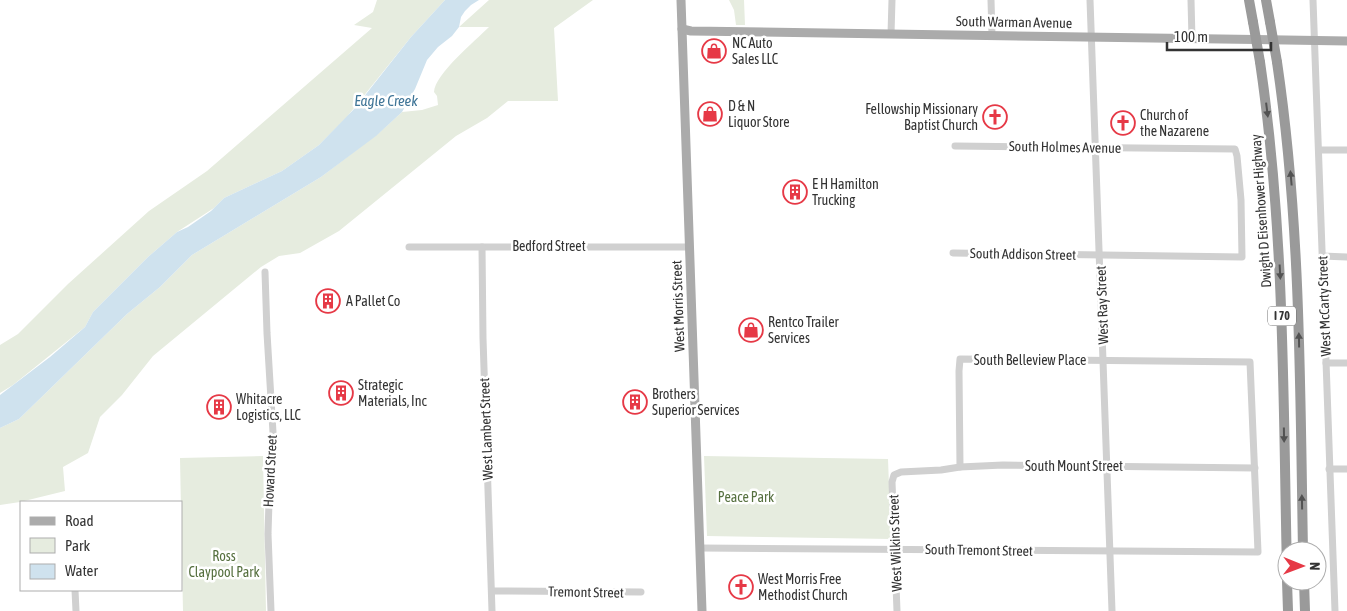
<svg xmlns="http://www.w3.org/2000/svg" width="1347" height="611" font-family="'Asap Condensed',sans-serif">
<rect width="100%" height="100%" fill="#fff"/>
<!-- green -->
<g fill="#e6ecdf">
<polygon points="377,0 445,0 411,37 346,118 319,145 282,171 224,198 214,208 177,232 148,257 93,312 85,327 13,385 0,393 0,345 18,334 68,284 149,211 207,171 372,28 354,25 373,12"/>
<path d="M489 0H593L554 28 558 101H508L487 118 456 136 339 231 300 253 279 256 261 267 153 356 122 395 100 417 88 453 63 467 65 491 20 502 0 505V428L19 419 127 314 160 287 192 255 321 177 380 132 402 112 422 110 438 105 437 96 434 92C435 74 475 41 489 27H459Z"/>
<polygon points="729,0 744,0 745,25 736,25 734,10"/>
<polygon points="263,456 266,611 183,611 180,458"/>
<polygon points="704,456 888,459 891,539 707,536"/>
</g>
<!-- water -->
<polygon fill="#cfe2ee" points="445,0 479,0 471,5 465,11 461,17 459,27 452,36 438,47 427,60 415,89 402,112 376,136 321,177 192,255 160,287 127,314 19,419 0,428 0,395 50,357 85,327 93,312 148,257 177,232 188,227 211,211 224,198 282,171 319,145 355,108 411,37"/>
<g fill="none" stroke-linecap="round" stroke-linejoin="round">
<!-- minor -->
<g stroke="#d0d0d0" stroke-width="7">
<polyline points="991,0 992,35"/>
<polyline points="1090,0 1112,611"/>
<polyline points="1191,0 1192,39"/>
<polyline points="1313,0 1335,611"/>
<polyline points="891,34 892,0"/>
<polyline points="1319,150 1347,150"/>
<polyline points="409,247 689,247"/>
<polyline points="482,247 483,338 492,611"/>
<polyline points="953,253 1242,257 1241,200 1237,156 1235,149 955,146"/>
<polyline points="1322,256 1347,257"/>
<polyline points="265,272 267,333 274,449 270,469 268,534 271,611"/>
<polyline points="1326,363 1347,363"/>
<polyline points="1329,469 1347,469"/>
<polyline points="700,548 1258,552 1250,362 960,359 959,371 960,467"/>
<polyline points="75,590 76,611"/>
<polyline points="492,591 641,592"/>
<polyline points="897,611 892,482 894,475 901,472 941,470 960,467 1003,465 1255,468"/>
</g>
<!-- major -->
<g stroke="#ababab" stroke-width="9">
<polyline points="681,0 702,611"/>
<polyline points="682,29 691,31 1347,41"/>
</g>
<!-- highway -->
<g stroke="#9a9a9a" stroke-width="10">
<polyline points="1249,0 1253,22"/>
<polyline points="1266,0 1270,22"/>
<path d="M1260 62C1285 231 1283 401 1287 571"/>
<path d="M1277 62C1301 224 1300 388 1303 551"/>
<polyline points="1287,581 1288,611"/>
<polyline points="1304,581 1305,611"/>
</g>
<!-- highway-bridge -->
<g stroke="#9a9a9a" stroke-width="10">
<polyline points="1253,22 1260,62"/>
<polyline points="1270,22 1277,62"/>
</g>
</g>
<!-- one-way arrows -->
<defs><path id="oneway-solid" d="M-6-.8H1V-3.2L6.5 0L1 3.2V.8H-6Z" transform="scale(1.25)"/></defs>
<g fill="#525252">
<use href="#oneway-solid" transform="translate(1267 110) rotate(83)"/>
<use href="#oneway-solid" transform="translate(1291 178) rotate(-95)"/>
<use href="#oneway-solid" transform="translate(1280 272) rotate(87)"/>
<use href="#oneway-solid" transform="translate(1299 340) rotate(-91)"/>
<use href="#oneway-solid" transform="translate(1284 435) rotate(89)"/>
<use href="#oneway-solid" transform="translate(1302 502) rotate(-91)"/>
</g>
<!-- icons -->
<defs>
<g id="shop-ring" transform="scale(1.25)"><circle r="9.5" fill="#fff" stroke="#e63946" stroke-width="1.5"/><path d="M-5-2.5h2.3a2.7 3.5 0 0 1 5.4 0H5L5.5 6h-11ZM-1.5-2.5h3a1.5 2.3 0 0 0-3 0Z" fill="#e63946"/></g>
<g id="church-ring" transform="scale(1.25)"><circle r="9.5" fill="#fff" stroke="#e63946" stroke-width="1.5"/><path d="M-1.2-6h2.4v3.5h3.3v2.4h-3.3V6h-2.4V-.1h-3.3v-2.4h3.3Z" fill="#e63946"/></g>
<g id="building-ring" transform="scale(1.25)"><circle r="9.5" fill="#fff" stroke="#e63946" stroke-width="1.5"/><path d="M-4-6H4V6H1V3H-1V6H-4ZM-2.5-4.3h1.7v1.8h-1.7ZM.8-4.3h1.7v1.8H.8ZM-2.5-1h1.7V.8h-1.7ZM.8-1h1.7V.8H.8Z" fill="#e63946"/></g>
</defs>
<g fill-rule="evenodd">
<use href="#shop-ring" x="714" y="51"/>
<use href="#shop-ring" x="710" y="114"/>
<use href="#church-ring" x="995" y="117"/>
<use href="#church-ring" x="1123" y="123"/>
<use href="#building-ring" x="795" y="192"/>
<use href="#building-ring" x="328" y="301"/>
<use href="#shop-ring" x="751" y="330"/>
<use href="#building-ring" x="341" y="393"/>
<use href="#building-ring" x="635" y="402"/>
<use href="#building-ring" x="219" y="407"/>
<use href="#church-ring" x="741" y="587"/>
</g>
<g text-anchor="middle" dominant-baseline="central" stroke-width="5" stroke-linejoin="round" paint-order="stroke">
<!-- shield labels -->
<rect fill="#fff" stroke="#707070" stroke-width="1" x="1268" y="306.5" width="28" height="19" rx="4"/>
<g font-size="12" font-weight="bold" fill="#333">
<text x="1282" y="316">I 70</text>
</g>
<!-- street labels -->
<g font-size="14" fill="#333" stroke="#fff">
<text transform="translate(1014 22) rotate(1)">South Warman Avenue</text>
<text transform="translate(1065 147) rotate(1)">South Holmes Avenue</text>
<text transform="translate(1261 211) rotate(-94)">Dwight D Eisenhower Highway</text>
<text x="549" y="246">Bedford Street</text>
<text transform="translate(1023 254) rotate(1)">South Addison Street</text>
<text transform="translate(1102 305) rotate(-92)">West Ray Street</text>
<text transform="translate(678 306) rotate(-92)">West Morris Street</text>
<text transform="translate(1324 306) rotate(-92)">West McCarty Street</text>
<text x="1030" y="360">South Belleview Place</text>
<text transform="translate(486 429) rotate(-92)">West Lambert Street</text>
<text x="1074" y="466">South Mount Street</text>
<text transform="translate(270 471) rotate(-87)">Howard Street</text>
<text transform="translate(895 543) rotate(-92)">West Wilkins Street</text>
<text transform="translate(979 550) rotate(1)">South Tremont Street</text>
<text transform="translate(586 592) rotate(1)">Tremont Street</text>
</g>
<!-- poi labels -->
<g font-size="14" fill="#333" stroke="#fff" text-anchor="start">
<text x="732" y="43">NC Auto<tspan x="732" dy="16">Sales LLC</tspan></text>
<text x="728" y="106">D &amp; N<tspan x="728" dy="16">Liquor Store</tspan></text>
<text x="978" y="109" text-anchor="end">Fellowship Missionary<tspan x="978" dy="16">Baptist Church</tspan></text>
<text x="1140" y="115">Church of<tspan x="1140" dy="16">the Nazarene</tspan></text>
<text x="812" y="184">E H Hamilton<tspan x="812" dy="16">Trucking</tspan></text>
<text x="346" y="301">A Pallet Co</text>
<text x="768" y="322">Rentco Trailer<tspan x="768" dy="16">Services</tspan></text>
<text x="358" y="385">Strategic<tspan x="358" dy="16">Materials, Inc</tspan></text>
<text x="652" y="394">Brothers<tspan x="652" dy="16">Superior Services</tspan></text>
<text x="236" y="399">Whitacre<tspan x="236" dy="16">Logistics, LLC</tspan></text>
<text x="758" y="579">West Morris Free<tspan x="758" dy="16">Methodist Church</tspan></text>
</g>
<!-- park labels -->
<g font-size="14" fill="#56703f" stroke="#fff">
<text x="746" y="497">Peace Park</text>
<text x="224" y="556">Ross<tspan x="224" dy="16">Claypool Park</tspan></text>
</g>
<!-- water labels -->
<g font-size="15" font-style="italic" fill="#3f7597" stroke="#fff">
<text x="386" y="100">Eagle Creek</text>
</g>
</g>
<!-- legend -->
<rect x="20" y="501" width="162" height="90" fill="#ffffff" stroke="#adadad"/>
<rect x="30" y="517" width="25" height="8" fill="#ababab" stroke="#adadad"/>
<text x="65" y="526" font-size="15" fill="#333333">Road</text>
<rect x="30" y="538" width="25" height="15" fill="#e6ecdf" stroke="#adadad"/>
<text x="65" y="551" font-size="15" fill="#333333">Park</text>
<rect x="30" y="564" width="25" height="15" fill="#cfe2ee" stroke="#adadad"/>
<text x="65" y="576" font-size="15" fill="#333333">Water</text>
<!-- north arrow -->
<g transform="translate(1302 566) rotate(91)"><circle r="24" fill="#ffffff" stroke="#adadad"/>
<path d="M0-4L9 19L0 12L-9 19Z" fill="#e63946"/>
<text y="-8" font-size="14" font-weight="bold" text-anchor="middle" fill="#333333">N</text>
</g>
<!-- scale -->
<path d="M1167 42v8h104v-8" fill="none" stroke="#333333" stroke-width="2.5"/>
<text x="1174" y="42" font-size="15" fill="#333333" stroke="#ffffff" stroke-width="4" paint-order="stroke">100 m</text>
</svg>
